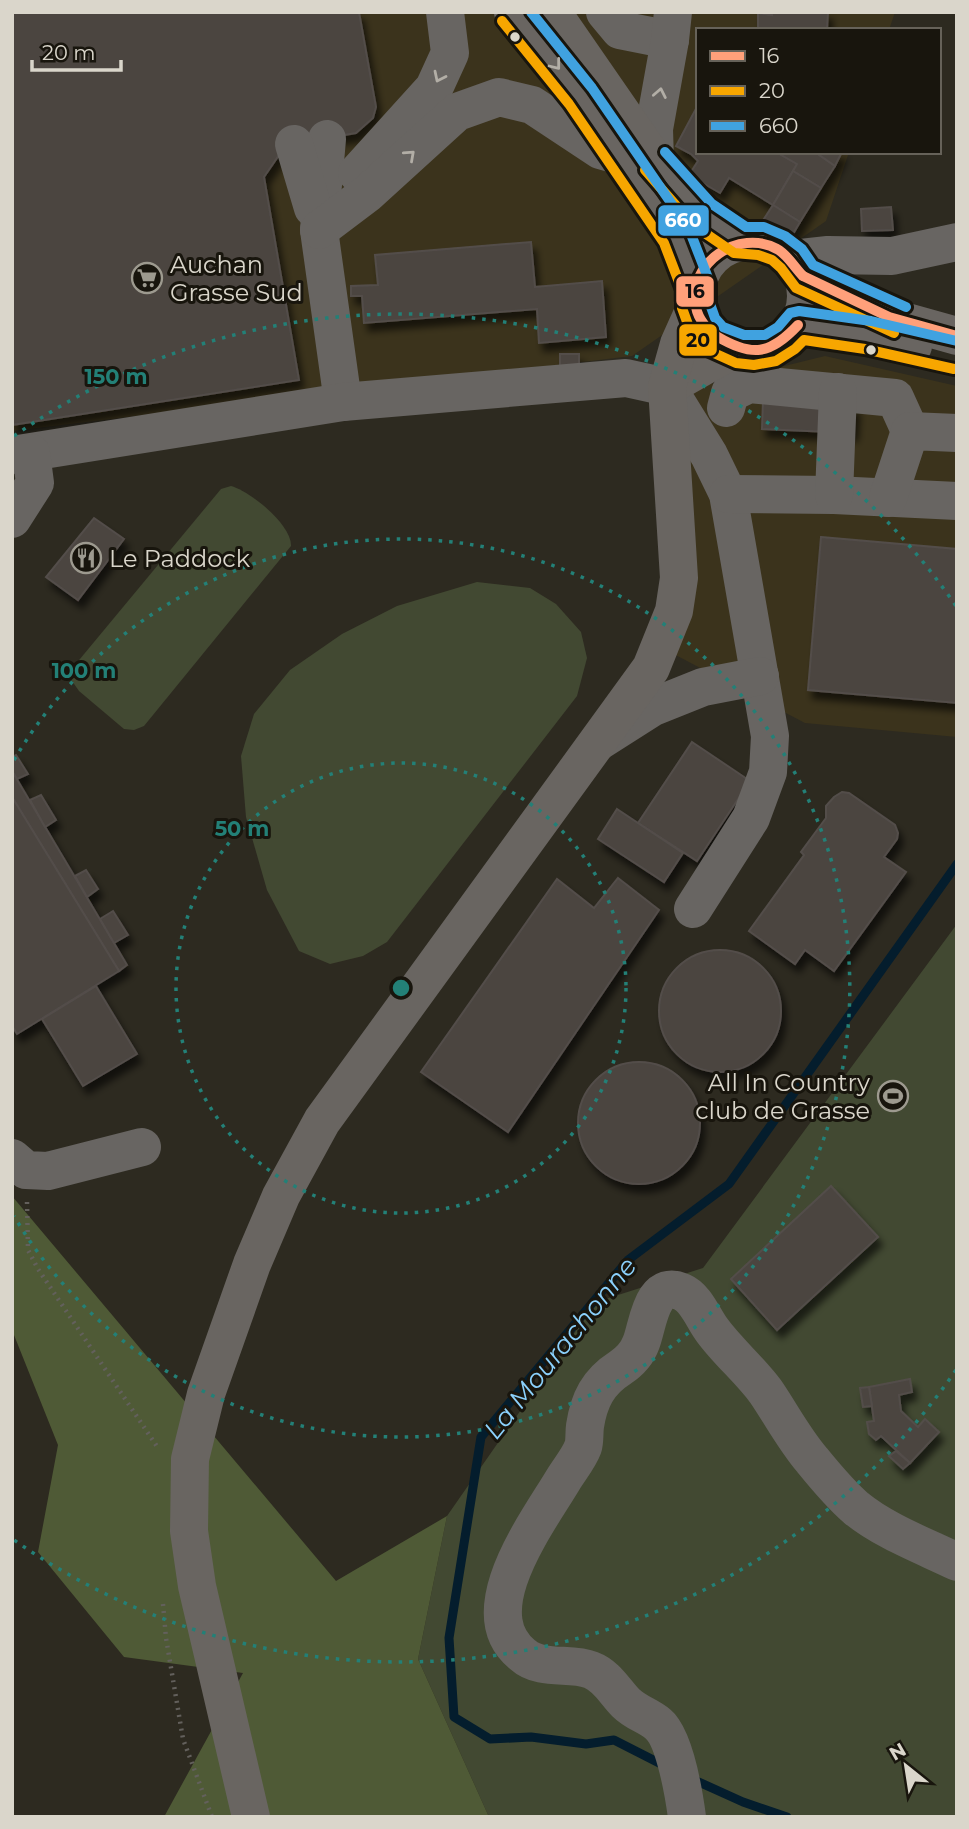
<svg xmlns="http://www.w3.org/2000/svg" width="969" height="1829" font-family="Montserrat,sans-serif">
<defs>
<filter id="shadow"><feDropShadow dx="4.5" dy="8" stdDeviation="3.5" flood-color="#0009"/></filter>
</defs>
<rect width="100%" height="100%" fill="#2d2a20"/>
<!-- built -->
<g fill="#3b331c">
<polygon points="12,12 895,12 889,30 698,30 698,152 849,152 826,221 632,356 12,431"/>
<polygon points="825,356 957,386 957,737 805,723 668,651 657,397"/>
</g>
<!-- green -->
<g fill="#424932">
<path d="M231 486C250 491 292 525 291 546L144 726 134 730 124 729 79 691 72 681 70 671 221 489Z"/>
<polygon points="477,582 530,588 556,604 581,632 587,658 577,696 387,942 363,956 330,964 299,951 267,890 246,817 241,756 254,714 290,670 342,634 397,606"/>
<polygon points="957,924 957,1817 489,1817 418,1659 447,1516 596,1302 703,1268"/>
</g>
<!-- forest -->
<polygon fill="#4f5a36" points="12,1196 336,1581 447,1516 418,1659 489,1817 164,1817 243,1673 124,1657 38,1552 58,1445 12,1330"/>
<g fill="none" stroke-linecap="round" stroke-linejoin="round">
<!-- stream -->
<g stroke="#041d2d" stroke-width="9">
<polyline points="667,1767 614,1740 586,1744 531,1737 490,1739 454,1717 449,1638 481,1437 628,1260 729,1184 957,864"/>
<polyline points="692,1779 743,1802 787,1817"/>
</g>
</g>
<!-- building -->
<g fill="#4b4541" stroke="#534d4a" stroke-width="2" filter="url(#shadow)">
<polygon points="12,12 359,12 376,107 373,118 356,133 286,145 264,177 299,380 12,425"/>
<polygon points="772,12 828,12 827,30 758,30 758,13 772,15"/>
<polygon points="698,105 698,152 776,152 797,164 773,205 729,178 720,193 689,175 698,161 691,154 676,146"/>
<polygon points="776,152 815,152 835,166 821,188 793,171 797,164"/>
<polygon points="815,152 842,152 835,166"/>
<polygon points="793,171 821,188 800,222 773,205"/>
<polygon points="773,205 800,222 793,234 760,225"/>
<polygon points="891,207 893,230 862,231 861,209"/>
<polygon points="531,242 535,287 602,281 606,337 539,343 537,309 364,323 362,296 351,296 351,286 378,285 375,255"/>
<polygon points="560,354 579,354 579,367 560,366"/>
<polygon points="763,401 855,406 853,433 762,429"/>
<polygon points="94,518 124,539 78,600 46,577"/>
<polygon points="821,537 957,549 957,703 808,690"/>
<polygon points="692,742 750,781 697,861 638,823"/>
<polygon points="16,755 28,774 17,779 12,771 12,757"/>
<polygon points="12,771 127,965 119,971 12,797"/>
<polygon points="842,792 849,793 895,825 898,833 897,839 884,857 906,872 834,971 805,950 795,964 749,931 804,855 801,852 826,818 826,806 834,797"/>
<polygon points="41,795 56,820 45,827 30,800"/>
<polygon points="12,797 119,971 17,1034 12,1026"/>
<polygon points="617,809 683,853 664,882 598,839"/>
<polygon points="86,870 98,889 87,897 75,876"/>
<polygon points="618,878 659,910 508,1132 421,1072 557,879 594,908"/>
<polygon points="113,911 128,935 114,943 100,919"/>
<circle cx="720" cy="1011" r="61"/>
<polygon points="96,986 137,1054 83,1086 42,1019"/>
<circle cx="639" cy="1123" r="61"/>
<polygon points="831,1186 878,1237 777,1330 731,1279"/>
<polygon points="910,1379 912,1392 899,1395 901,1411 918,1427 925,1419 939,1432 910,1463 881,1436 876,1440 869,1434 867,1422 874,1421 869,1387"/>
<polygon points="869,1387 872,1406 863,1407 860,1388"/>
<polygon points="896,1451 910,1463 903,1469 889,1456"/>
</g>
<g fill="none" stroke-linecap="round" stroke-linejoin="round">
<!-- path -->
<g stroke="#63605c" stroke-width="4.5" stroke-dasharray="2 5" stroke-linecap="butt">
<polyline points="27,1202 28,1250 38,1269 158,1448"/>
<polyline points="163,1604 166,1638 183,1739 212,1817"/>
</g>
<!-- minor -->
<g stroke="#686562" stroke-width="38">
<polyline points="605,12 620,30 670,40"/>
<polyline points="327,139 319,230 343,402"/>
<polyline points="294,144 313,208"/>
<polyline points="655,161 654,129 670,40 673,12"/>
<polyline points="357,173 434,88 450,53 445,12"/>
<polyline points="319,230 368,193 457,112 499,97 532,105 600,150 621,156"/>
<polyline points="792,259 828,255 892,256 957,242"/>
<polyline points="726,408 730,393 749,384 895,398 910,431"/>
<polyline points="12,455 343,402 626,378 667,387 709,455 728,494 770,736 768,772 751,818 693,909"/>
<polyline points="728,494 834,495 957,501"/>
<polyline points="834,495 838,392"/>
<polyline points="888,498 910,431 957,433"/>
<polyline points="12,519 35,483 31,453"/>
<polyline points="598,742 653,707 703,687 760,676"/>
<polyline points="12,1158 26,1170 48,1171 142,1147"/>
<path d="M687 1817C684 1795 675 1738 658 1724 649 1716 636 1713 626 1703 615 1692 607 1676 591 1670 570 1662 541 1671 523 1655 469 1612 538 1522 563 1480 569 1470 579 1458 583 1447 585 1441 584 1433 585 1426 589 1400 598 1382 620 1368 629 1362 637 1354 641 1343 648 1326 651 1278 682 1292 696 1298 703 1318 712 1330 728 1352 750 1370 766 1392 781 1414 794 1439 812 1460 825 1476 840 1494 856 1508 884 1531 924 1546 957 1562"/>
</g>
<!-- major -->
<g stroke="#696561" stroke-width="38">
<polyline points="513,12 580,96 677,236 696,287"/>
<polyline points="552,12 655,161 703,215 742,241"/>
<circle cx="751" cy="296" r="55"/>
<polyline points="803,276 889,317 957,336"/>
<polyline points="798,325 868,335 913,346"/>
<polyline points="667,387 720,357 740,349"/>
<polyline points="251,1817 197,1586 189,1531 190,1459 206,1394 252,1264 281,1196 322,1121 651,668 674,611 679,578 667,387 679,344 696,306"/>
</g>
<!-- bus-1 casing -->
<g stroke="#18150d" stroke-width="16">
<g id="bus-1">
<polyline points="803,276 889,317 957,336"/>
<path d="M798 325C770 355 752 357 718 337 708 331 698 319 696 307 687 263 739 228 777 249 787 254 795 268 803 276"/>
</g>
</g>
<!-- bus-2 casing -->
<g stroke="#18150d" stroke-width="16">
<g id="bus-2">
<polyline points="502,21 569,104 664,243 682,290 682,308 690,330 705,349 736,363 754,365 776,361 795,349 804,340 865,349 954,369"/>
<polyline points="645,170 693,225 734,253 758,255 772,260 781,268 796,288 894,333"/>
</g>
</g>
<!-- bus-3 casing -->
<g stroke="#18150d" stroke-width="16">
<g id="bus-3">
<polyline points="531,12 592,88 689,229 710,283 710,304 715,318 723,327 744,335 765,335 778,327 790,313 799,311 871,321 957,341"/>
<polyline points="665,152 712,204 746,227 764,227 785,236 802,249 813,265 906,307"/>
</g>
</g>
<!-- bus-1 -->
<use href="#bus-1" stroke="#ffa07a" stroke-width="10"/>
<!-- bus-2 -->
<use href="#bus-2" stroke="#f7a600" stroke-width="10"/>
<!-- bus-3 -->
<use href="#bus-3" stroke="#40a2e0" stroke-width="10"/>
</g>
<!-- one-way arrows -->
<defs><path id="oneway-chevron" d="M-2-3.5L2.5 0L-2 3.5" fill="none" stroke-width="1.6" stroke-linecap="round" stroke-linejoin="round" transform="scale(1.75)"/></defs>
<g stroke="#b2aea6">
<use href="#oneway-chevron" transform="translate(556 65) rotate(52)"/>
<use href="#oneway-chevron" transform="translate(439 77) rotate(116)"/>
<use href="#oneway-chevron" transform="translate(660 93) rotate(-79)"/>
<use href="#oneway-chevron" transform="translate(410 155) rotate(-42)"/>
</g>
<!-- distance rings -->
<g fill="none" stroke="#238077" stroke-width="3.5" stroke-dasharray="3.5 7">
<circle cx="401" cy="988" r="225"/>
<path d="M14 760A449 449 0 1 1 14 1216"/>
<path d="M956 1370A674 674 0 0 1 14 1540M14 436A674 674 0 0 1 956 606"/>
</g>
<!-- icons -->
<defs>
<g id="supermarket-ring" transform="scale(1.575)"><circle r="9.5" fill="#18150d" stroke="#9d9a8f" stroke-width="1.5"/><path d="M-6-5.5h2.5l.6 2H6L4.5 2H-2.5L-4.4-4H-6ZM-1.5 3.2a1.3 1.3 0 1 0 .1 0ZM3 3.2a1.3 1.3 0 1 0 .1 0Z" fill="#9d9a8f"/></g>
<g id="restaurant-ring" transform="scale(1.575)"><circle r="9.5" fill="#18150d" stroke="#9d9a8f" stroke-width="1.5"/><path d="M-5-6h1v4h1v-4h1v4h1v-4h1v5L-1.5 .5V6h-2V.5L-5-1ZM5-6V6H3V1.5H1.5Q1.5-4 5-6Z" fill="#9d9a8f"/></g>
<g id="stadium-ring" transform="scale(1.575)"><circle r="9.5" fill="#18150d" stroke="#9d9a8f" stroke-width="1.5"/><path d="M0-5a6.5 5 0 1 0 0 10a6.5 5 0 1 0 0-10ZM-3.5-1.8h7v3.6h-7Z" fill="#9d9a8f"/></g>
</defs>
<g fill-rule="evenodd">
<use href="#supermarket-ring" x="147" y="278"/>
<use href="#restaurant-ring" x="86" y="558"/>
<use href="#stadium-ring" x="893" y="1096"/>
</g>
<!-- markers -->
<g fill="#dad6cb" stroke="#18150d" stroke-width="2.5">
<circle cx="515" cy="37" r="6"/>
<circle cx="871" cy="350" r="6"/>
</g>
<g text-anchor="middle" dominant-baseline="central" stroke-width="6" stroke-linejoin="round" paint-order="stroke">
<!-- poi labels -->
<g font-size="24" fill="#dad6cb" stroke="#18150d" text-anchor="start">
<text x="170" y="264">Auchan<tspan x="170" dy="28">Grasse Sud</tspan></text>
<text x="109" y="558">Le Paddock</text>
<text x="870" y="1082" text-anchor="end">All In Country<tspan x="870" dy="28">club de Grasse</tspan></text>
</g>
<!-- water labels -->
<g font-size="26" font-style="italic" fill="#8bd1fc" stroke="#18150d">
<text transform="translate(560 1348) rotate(-51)">La Mourachonne</text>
</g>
</g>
<circle cx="401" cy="988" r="10" fill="#238077" stroke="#18150d" stroke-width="3.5"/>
<g font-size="21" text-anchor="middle" font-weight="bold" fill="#238077" stroke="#18150d" stroke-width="6" stroke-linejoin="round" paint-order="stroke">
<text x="116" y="384">150 m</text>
<text x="84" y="678">100 m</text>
<text x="242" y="836">50 m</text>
</g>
<g stroke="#18150d" stroke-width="2.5">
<rect x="657" y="204" width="53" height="33" rx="7" fill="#40a2e0"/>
<rect x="675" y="275" width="40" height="33" rx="7" fill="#ffa07a"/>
<rect x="678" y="323" width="40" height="34" rx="7" fill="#f7a600"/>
</g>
<g font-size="19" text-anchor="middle" font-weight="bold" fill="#fff">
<text x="683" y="227">660</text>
</g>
<g font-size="19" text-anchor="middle" font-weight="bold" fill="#111">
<text x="695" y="298">16</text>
<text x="698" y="347">20</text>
</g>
<!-- border -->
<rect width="969" height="1829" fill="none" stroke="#dad6cb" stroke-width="28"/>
<!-- legend -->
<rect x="696" y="28" width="245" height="126" fill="#18150d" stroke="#666259" stroke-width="2"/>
<rect x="710" y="51" width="35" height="10" fill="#ffa07a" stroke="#666259" stroke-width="2"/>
<text x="759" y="63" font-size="21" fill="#dad6cb">16</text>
<rect x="710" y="86" width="35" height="10" fill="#f7a600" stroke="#666259" stroke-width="2"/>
<text x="759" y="98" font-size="21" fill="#dad6cb">20</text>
<rect x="710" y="121" width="35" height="10" fill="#40a2e0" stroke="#666259" stroke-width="2"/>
<text x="759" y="133" font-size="21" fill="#dad6cb">660</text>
<!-- north arrow -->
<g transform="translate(906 1766) rotate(330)" stroke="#18150d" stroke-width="5" paint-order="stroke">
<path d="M0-5L12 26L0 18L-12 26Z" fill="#dad6cb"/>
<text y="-10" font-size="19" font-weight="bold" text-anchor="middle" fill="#dad6cb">N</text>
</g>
<!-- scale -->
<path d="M32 60v10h89v-10" fill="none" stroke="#dad6cb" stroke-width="3.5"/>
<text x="42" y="60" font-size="21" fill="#dad6cb" stroke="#18150d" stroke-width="5" paint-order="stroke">20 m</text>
</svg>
